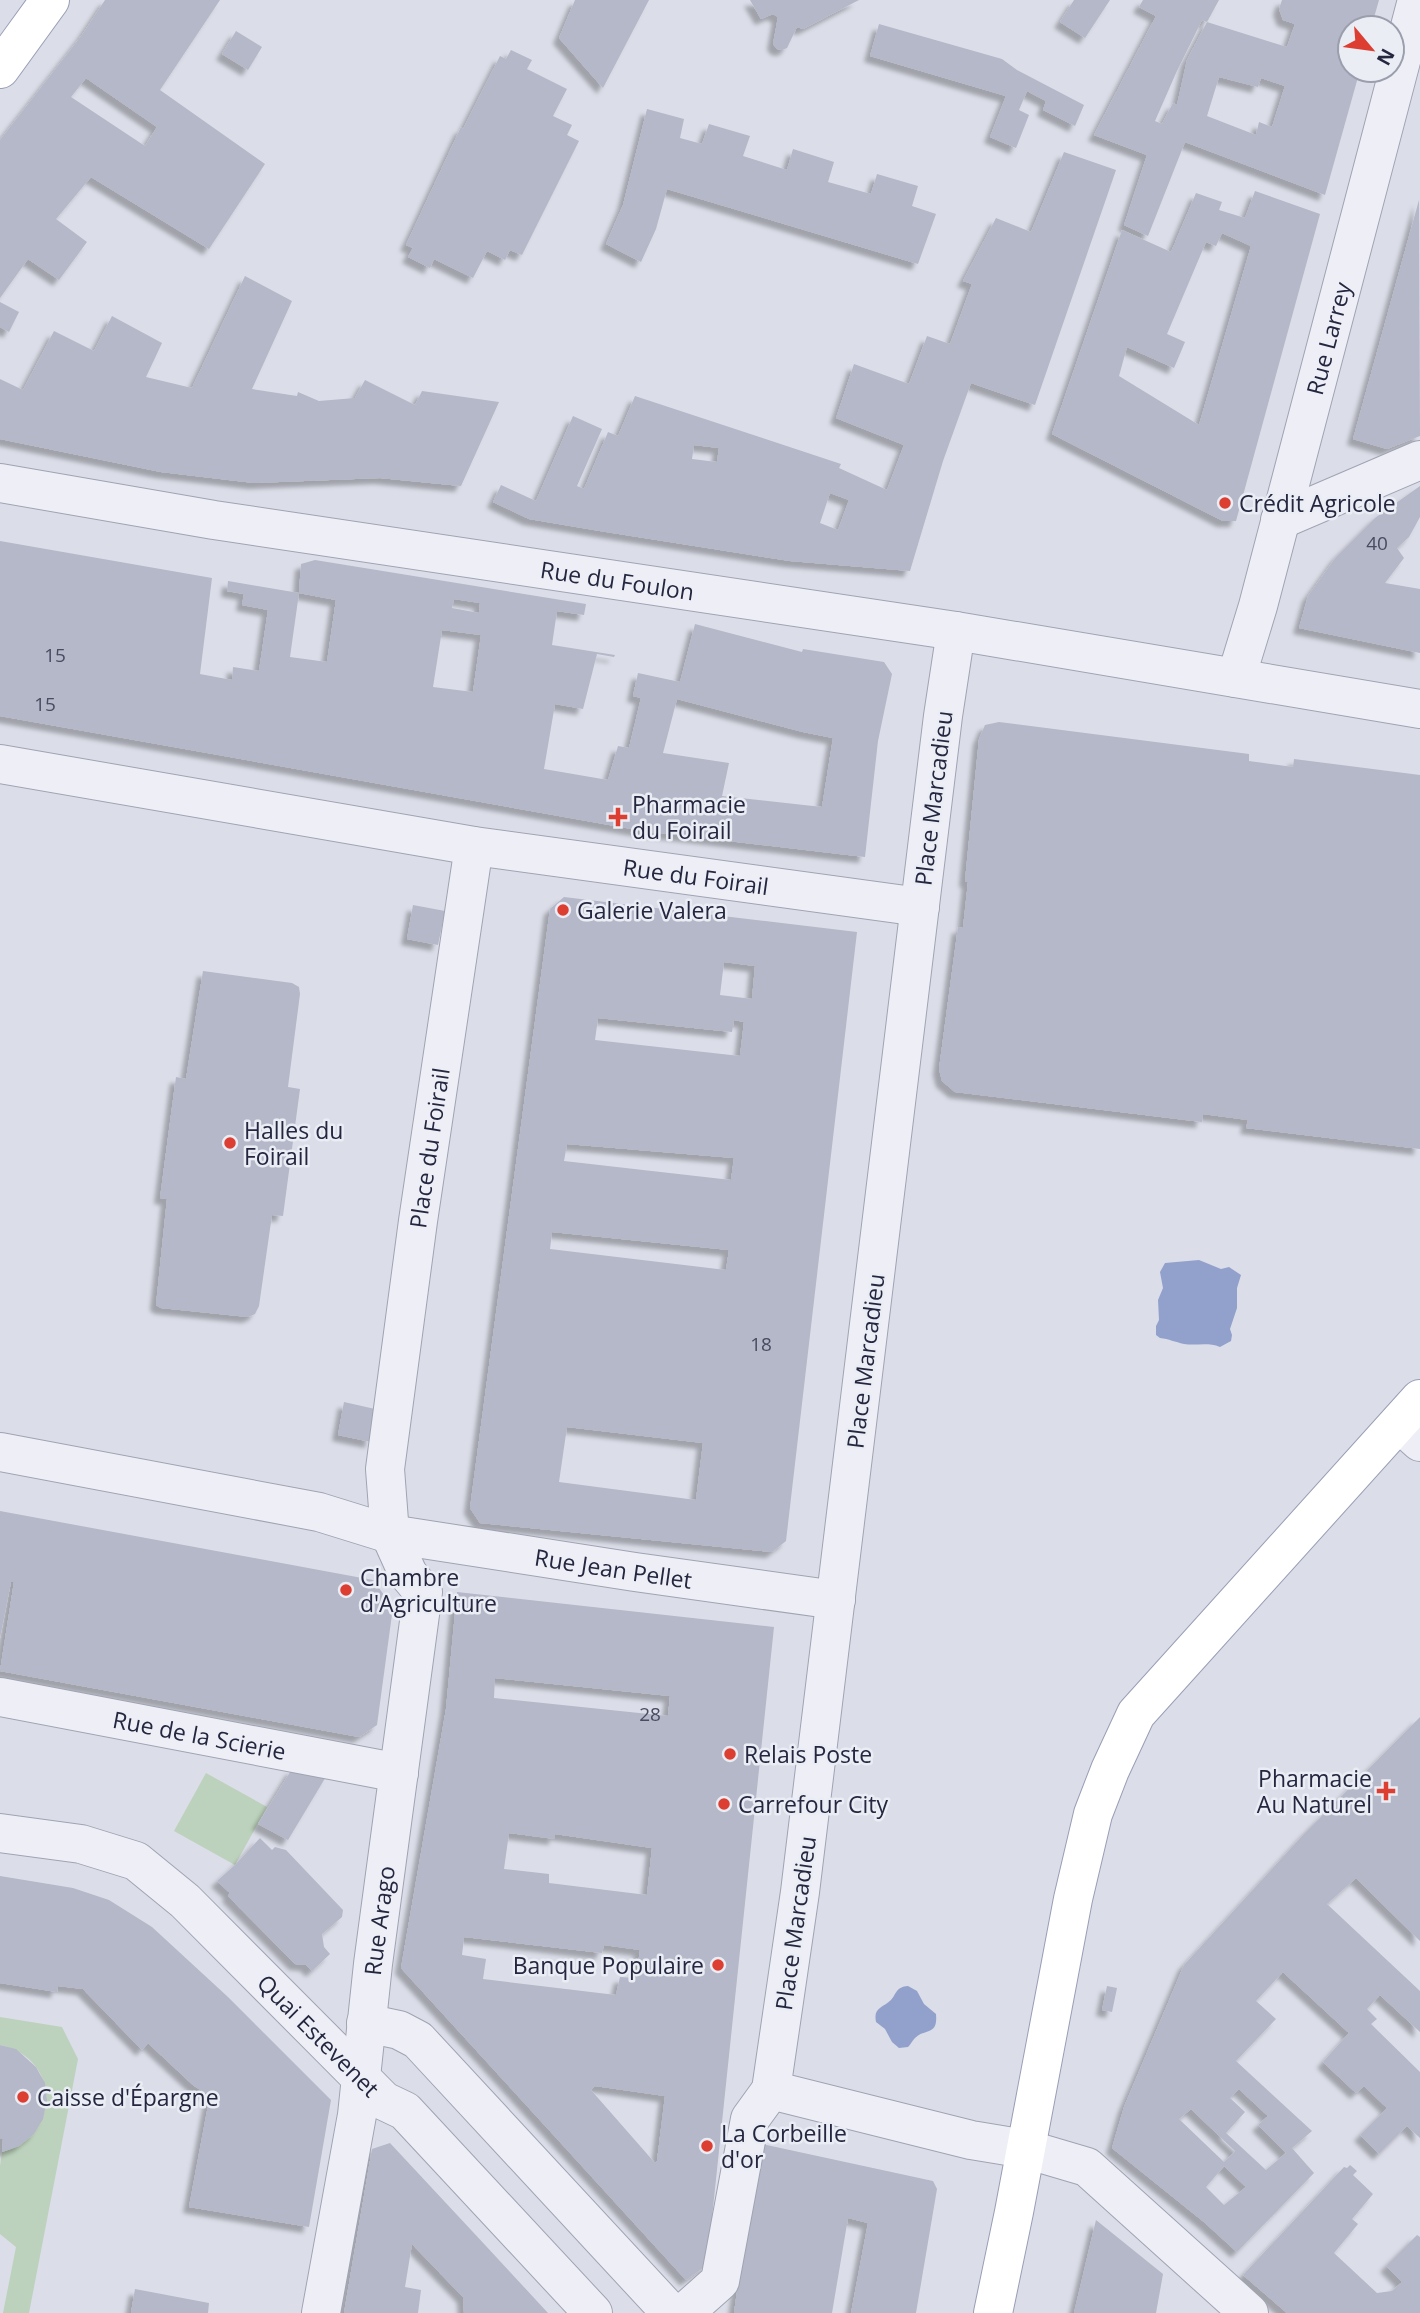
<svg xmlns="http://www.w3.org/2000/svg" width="1420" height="2313" font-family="'Open Sans',sans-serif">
<defs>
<filter id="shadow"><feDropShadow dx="-6" dy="6" stdDeviation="2" flood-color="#0004"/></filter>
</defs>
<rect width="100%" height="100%" fill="#dbdde8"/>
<!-- green -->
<g fill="#bcd2bc">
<polygon points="206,1773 267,1807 235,1865 174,1831"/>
<path d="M0 2017 62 2027 78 2059 29 2313H3L16 2247 0 2234V2166L2 2152C62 2136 61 2058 0 2045Z"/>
</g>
<!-- water -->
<g fill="#92a1cc">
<path d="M1199 1260 1221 1269 1229 1267 1241 1275 1237 1288V1308L1230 1329 1232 1335 1231 1341 1220 1347C1208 1342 1196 1346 1184 1344 1175 1342 1169 1339 1160 1338L1156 1335V1326L1159 1320 1158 1300 1163 1288 1160 1272 1165 1263Z"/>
<path d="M908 1986 917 1991 924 2004 936 2014C938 2036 925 2028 915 2038 912 2041 911 2044 908 2047L899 2048 892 2042 885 2029 876 2022C873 2007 883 2008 891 2000 897 1993 896 1987 908 1986Z"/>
</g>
<!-- building -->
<g fill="#b5b8c8" fill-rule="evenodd" filter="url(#shadow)">
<path d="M105 0H220L160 90 265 164 209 249 91 177 56 219 87 242 59 280 28 259 0 298V140L82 35ZM86 78 157 127 145 146 71 97Z"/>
<polygon points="575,0 649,0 603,88 559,38"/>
<polygon points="750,0 859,0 803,29 797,27 787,48 782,50 777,49 773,44 778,17 773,14 761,19"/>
<polygon points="1074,0 1110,0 1085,38 1060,22"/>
<path d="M1143 0H1219L1207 22 1202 20 1176 73 1155 121 1162 124 1173 103 1177 105 1187 60 1207 22 1287 47 1295 24 1283 20 1279 9 1282 0H1379L1371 28H1350V70H1360L1325 195 1185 142 1148 236 1124 225 1147 155 1094 135 1156 16 1139 7ZM1219 77 1258 87 1261 78 1285 86 1272 127 1259 122 1256 135 1207 116Z"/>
<polygon points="879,24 1002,59 1017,70 1084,105 1075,126 1043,110 1046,101 1027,91 1019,110 1029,115 1016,148 990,137 1006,96 870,56"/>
<polygon points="236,31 262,47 248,70 222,54"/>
<polygon points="511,50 532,60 527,69 567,89 553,116 572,125 567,135 579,141 522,255 510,250 505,260 487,251 473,278 434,259 430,268 408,257 413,248 406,245 461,127 463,129 500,56 506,59"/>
<polygon points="647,109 684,119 680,138 702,144 709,124 750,136 743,156 787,170 793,149 834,162 828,182 871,194 877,174 918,186 912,206 936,214 918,264 667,189 656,229 641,262 606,244 623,205"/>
<path d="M1064 152 1116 170 1035 405 971 383 943 461 910 571 790 561 600 531 529 519 493 502 501 485 536 501 573 416 602 429 577 486 584 489 608 432 618 436 635 396 841 464 839 468 887 490 904 445 836 418 854 364 909 384 927 336 950 344 972 284 963 281 996 218 1031 232ZM694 445 719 448 717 462 692 459ZM830 493 849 500 838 530 820 523Z"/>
<path d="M1255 191 1320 214 1236 521H1223L1052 434 1122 230 1171 252 1196 193 1222 202 1219 210 1245 218ZM1222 233 1251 246 1199 425 1119 376 1127 347 1174 368 1185 342 1167 334 1206 242 1216 246Z"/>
<polygon points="1419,200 1420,436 1387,449 1353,439"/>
<polygon points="245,276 292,301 252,389 297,396 298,392 319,401 355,398 365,380 415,405 422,391 499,402 461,486 380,478 254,483 161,472 0,439 0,379 23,390 54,331 94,351 112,316 162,343 146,377 192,388"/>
<polygon points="0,302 19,312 9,332 0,327"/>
<polygon points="1420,486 1420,517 1409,537 1397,548 1404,558 1385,583 1420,589 1420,653 1299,628 1308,596 1336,557 1375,518"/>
<path d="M0 541 212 578 200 674 232 680 233 667 259 671 268 610 242 605 244 594 227 591 228 581 299 593 290 657 327 662 336 600 299 593 301 564 315 560 586 604 584 615 557 611 552 645 615 655 614 657 597 654 583 709 555 704 544 769 608 780 618 746 629 748 641 698 633 696 638 673 680 682 695 624 802 652 803 649 884 662 892 674 878 741 865 857 643 831 0 716ZM454 599 480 603 479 613 452 608ZM442 630 481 635 473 692 433 687ZM677 699 803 732 833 738 822 807 722 796 729 763 663 753Z"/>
<polygon points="999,722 1249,754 1249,761 1293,767 1294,759 1420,775 1420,1149 1246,1128 1248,1120 1203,1114 1202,1122 955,1092 942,1081 939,1069 958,927 963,928 968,882 965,881 979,739 985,725"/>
<path d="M564 897 857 932 786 1541 772 1552 480 1523 470 1508 550 909ZM724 962 755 966 752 999 720 995ZM598 1018 732 1032 734 1020 744 1022 740 1056 595 1040ZM567 1144 734 1158 731 1180 564 1161ZM552 1232 729 1250 726 1270 550 1249ZM567 1427 703 1443 696 1500 559 1482Z"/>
<polygon points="413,905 445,911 438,945 407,939"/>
<polygon points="203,971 292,983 299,987 300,994 288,1087 300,1089 283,1216 272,1215 259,1306 255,1314 248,1317 161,1308 156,1305 167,1199 160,1198 176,1077 186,1079"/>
<polygon points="344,1402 375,1409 371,1442 338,1435"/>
<polygon points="0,1511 373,1580 393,1607 377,1725 359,1737 0,1671 14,1582 11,1582 0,1638"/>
<path d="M457 1592 774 1627 707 2265 686 2280 401 1968 446 1709ZM495 1678 670 1696 668 1716 494 1698ZM509 1833 555 1839V1834L652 1848 647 1895 549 1883V1874L504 1869ZM464 1937 602 1953 604 1945 640 1950 636 1978 620 1977 616 1995 483 1979 486 1959 462 1955ZM595 2086 665 2096 657 2161 655 2163 591 2090Z"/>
<path d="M1420 1717V1941L1356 1878 1327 1904 1420 1991V2032L1380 1995 1367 2009 1377 2019 1371 2024 1420 2072V2138L1407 2126 1379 2154 1360 2135 1387 2108 1364 2086 1356 2093 1323 2062 1349 2033 1283 1972 1256 2001 1276 2019 1236 2061 1312 2131 1292 2148 1314 2173 1237 2252 1204 2222 1112 2148 1124 2107 1184 1965 1303 1835ZM1239 2089 1268 2116 1258 2125 1286 2153 1266 2170 1226 2133 1245 2112 1230 2098ZM1191 2109 1235 2151 1224 2162 1179 2119ZM1224 2166 1246 2187 1224 2205 1206 2187Z"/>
<polygon points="292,1769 327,1775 288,1840 258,1824"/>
<polygon points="260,1838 272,1850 275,1847 286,1850 343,1910 342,1917 322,1934 324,1947 330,1954 312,1971 306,1965 295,1964 228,1896 230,1893 217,1881 235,1865"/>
<polygon points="0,1876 73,1888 109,1900 152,1927 228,1997 331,2100 309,2227 189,2207 210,2095 194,2086 148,2043 142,2050 83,1989 58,1986 57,1992 0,1983"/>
<polygon points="1107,1986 1117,1988 1112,2012 1102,2010"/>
<polygon points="0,2045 16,2049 36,2067 45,2083 47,2101 43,2119 34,2134 19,2146 2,2152 3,2139 0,2138"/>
<polygon points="390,2143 486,2246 548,2313 464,2313 463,2297 412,2244 405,2287 421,2290 418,2313 344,2313 372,2149"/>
<polygon points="762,2144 933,2181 937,2189 916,2313 851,2313 868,2223 848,2218 832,2313 734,2313 757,2147"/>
<polygon points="1350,2165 1357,2171 1353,2175 1373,2194 1352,2219 1358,2224 1334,2253 1377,2293 1392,2291 1402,2282 1386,2266 1417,2235 1420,2237 1420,2313 1287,2313 1243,2275 1344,2167 1347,2168"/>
<polygon points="1096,2220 1163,2274 1156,2313 1074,2313"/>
<polygon points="135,2289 209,2303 208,2313 131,2313"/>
</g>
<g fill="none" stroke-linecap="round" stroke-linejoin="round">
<!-- minor casing -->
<g stroke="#a0a3b2" stroke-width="40">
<g id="minor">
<path id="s1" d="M0 483 214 520 956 631 1420 709"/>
<polyline points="1280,520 1420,460"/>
<polyline points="956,631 943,716 800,1892 771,2090 971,2140 1026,2149 1087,2167 1249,2313"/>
<path id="s2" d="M1236 678 1258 606 1417 0"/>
<path id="s3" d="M0 764 474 846 920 907"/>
<polyline points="1399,1423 1420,1442"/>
<path id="s4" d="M0 1452 319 1512 390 1534 635 1572 836 1600"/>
<path id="s5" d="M0 1697 399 1773"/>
<path id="s6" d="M0 1833 81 1844 136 1861 185 1901 384 2101 405 2111 593 2313"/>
<polyline points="366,2023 399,2030 418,2040 671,2313"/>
<path id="s7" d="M321 2313 357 2115 373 1964 423 1592 408 1574 390 1534 385 1469 418 1221 474 846"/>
<polyline points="684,2313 720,2281 750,2119 771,2090"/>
</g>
</g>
<!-- major casing -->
<g stroke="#999eb5" stroke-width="40">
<g id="major">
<polyline points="0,69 50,0"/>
<polyline points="993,2313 1014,2212 1073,1899 1093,1814 1110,1770 1136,1714 1420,1399"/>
</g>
</g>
<!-- minor -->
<use href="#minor" stroke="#eeeff6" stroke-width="38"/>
<!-- major -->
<use href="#major" stroke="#fff" stroke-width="38"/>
</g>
<!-- markers -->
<g fill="#dc3e31" stroke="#ebedf5" stroke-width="2.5">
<circle cx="1225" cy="503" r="7"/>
<path d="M614.5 806.5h7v7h7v7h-7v7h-7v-7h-7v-7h7z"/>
<circle cx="563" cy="910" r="7"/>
<circle cx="230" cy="1143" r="7"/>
<circle cx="346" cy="1590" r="7"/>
<circle cx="730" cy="1754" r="7"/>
<path d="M1382.5 1780.5h7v7h7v7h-7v7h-7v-7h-7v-7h7z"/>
<circle cx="724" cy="1804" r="7"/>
<circle cx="718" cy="1965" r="7"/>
<circle cx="23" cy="2097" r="7"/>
<circle cx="707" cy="2146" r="7"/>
</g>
<g text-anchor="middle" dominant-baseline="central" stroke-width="5" stroke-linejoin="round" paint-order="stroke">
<!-- number labels -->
<g font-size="19" fill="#484b61">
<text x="1377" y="543">40</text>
<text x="55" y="655">15</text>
<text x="45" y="704">15</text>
<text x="761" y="1344">18</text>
<text x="650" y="1714">28</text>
</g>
<!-- street labels -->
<g font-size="23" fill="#24273f" stroke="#ebedf5">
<text stroke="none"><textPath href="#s2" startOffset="352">Rue Larrey</textPath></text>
<text stroke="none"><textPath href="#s1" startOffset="625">Rue du Foulon</textPath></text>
<text transform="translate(933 798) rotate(-83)">Place Marcadieu</text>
<text stroke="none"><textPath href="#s3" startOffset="705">Rue du Foirail</textPath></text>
<text stroke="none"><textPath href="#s7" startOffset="1185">Place du Foirail</textPath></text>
<text transform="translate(865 1361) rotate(-83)">Place Marcadieu</text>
<text stroke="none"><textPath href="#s4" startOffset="625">Rue Jean Pellet</textPath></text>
<text stroke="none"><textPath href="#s5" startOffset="203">Rue de la Scierie</textPath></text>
<text stroke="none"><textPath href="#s7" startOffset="397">Rue Arago</textPath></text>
<text transform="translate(795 1923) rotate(-82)">Place Marcadieu</text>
<text stroke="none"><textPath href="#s6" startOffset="392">Quai Estevenet</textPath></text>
</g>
<!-- poi labels -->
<g font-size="23" fill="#24273f" stroke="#ebedf5" text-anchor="start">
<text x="1239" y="503">Crédit Agricole</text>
<text x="632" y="804">Pharmacie<tspan x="632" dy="26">du Foirail</tspan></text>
<text x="577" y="910">Galerie Valera</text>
<text x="244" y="1130">Halles du<tspan x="244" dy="26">Foirail</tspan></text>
<text x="360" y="1577">Chambre<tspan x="360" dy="26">d'Agriculture</tspan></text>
<text x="744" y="1754">Relais Poste</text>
<text x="1372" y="1778" text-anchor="end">Pharmacie<tspan x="1372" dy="26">Au Naturel</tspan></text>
<text x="738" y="1804">Carrefour City</text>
<text x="704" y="1965" text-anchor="end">Banque Populaire</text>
<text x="37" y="2097">Caisse d'Épargne</text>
<text x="721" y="2133">La Corbeille<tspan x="721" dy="26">d'or</tspan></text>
</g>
</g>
<!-- north arrow -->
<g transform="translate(1371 49) rotate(119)"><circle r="33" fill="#ebedf5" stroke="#9b9eac" stroke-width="2"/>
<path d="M0-5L12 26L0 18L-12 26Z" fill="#dc3e31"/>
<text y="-10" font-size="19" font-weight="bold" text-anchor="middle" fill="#24273f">N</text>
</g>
</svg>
